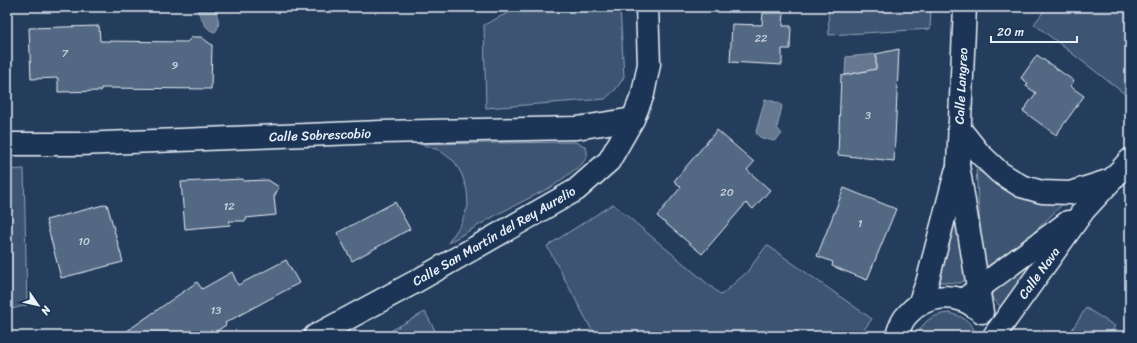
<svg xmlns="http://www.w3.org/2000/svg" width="1137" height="343" font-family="Sriracha,sans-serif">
<rect width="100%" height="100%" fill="#253d5d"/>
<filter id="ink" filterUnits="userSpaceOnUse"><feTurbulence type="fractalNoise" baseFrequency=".025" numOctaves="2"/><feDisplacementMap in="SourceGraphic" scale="8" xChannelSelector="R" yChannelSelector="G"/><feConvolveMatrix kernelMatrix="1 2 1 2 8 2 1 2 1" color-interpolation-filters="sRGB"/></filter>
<g filter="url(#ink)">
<!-- green -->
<g fill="#3e5472" stroke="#93a2b5">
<polygon points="519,7 620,7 624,77 616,89 605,99 486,108 484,25"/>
<polygon points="828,7 931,7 930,29 829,35"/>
<polygon points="1047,7 1130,7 1130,98 1034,24"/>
<polygon points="575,142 585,146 587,151 587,157 581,165 553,186 498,214 448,243 461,224 468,206 467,190 462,175 455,162 439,150 419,144"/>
<polygon points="24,169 27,305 7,310 7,170"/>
<polygon points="976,169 1018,197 1065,202 1027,239 986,267 980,226"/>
<polygon points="956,201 967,279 960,283 941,282 937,277"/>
<polygon points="613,204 721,295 747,272 767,245 872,319 859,336 595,336 547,246"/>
<polygon points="1058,238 1002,309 992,297 991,289"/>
<polygon points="1086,308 1115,326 1109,336 1068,336"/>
<polygon points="425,312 438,336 381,336"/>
<path d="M948 313C963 316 971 321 977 336H917C923 321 932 315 948 313Z"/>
</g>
<!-- water -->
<g fill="#657890" stroke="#99a8ba">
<path d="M196 7H214C217 15 222 25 215 32 205 31 200 15 196 7Z"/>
<polygon points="876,54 876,69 845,75 846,57"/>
<path d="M765 99 779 103 782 106 777 128 782 134 774 141C767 139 758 139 756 132Z"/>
</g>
<!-- building -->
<g fill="#536782" stroke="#e8f1f8">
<polygon points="763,13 784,13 783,26 791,26 790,49 782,49 782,65 730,62 732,24 762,25"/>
<polygon points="99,26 100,41 187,42 192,37 201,37 212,45 211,89 101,88 101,91 58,92 58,78 31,79 29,28"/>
<polygon points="899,49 894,161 838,155 841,76 876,69 876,54"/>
<polygon points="1037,55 1074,81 1070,86 1084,96 1056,135 1023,111 1036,93 1026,86 1028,83 1021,78"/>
<polygon points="717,130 754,162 747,170 770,190 753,209 746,203 702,254 657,216 681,187 674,181"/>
<polygon points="243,179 243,181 268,180 279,187 274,197 276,215 246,218 246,221 229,221 230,225 185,229 181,182"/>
<polygon points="844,188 896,209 867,280 832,266 833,262 817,256"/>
<polygon points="395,202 410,229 352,261 337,233"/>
<polygon points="107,204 123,262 61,278 46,220"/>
<polygon points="286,260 299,283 225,323 226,325 209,336 120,336 197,282 202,289 232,272 238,285"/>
</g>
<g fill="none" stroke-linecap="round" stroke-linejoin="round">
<!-- minor casing -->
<g stroke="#e8f1f8" stroke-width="25">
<g id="minor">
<polyline points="965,7 958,165 982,312"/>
<polyline points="959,128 979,153 999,172 1021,186 1042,192 1070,193 1111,180"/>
<polyline points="7,144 80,144 381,132 577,128 633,119"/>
<polyline points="963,300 1068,222"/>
<polyline points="919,304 927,283 956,172"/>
<polyline points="315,336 415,282 576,190 609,161 633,119 643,94 649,64 647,7"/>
<path d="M897 336C899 328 902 320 908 314 925 295 956 291 976 308"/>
<polyline points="994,336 1084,210 1130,160"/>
</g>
</g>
<!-- minor -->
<use href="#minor" stroke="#1d3557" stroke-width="22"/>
</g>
</g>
<g text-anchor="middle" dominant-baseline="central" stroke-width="4" stroke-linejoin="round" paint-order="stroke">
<!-- number labels -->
<g font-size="11" fill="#c3ceda">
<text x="761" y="38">22</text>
<text x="65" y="53">7</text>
<text x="175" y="65">9</text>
<text x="868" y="115">3</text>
<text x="727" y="192">20</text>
<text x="229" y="206">12</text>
<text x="860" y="223">1</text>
<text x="84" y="241">10</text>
<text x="216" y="310">13</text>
</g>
<!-- street labels -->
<g font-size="13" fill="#e8f1f8" stroke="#1d3557">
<text transform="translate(961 86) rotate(-87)">Calle Langreo</text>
<text transform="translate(320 135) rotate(-2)">Calle Sobrescobio</text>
<text transform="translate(494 236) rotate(-30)">Calle San Martín del Rey Aurelio</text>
<text transform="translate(1039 273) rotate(-54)">Calle Nava</text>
</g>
</g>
<!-- margin -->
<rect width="1137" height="343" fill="none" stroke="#1d3557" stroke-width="24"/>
<rect x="12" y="12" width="1113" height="319" fill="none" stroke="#e8f1f8" stroke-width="1.5" filter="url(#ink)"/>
<!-- north arrow -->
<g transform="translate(38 305) rotate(124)" stroke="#1d3557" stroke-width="3" paint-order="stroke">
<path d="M0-3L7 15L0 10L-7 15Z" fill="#e8f1f8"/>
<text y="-6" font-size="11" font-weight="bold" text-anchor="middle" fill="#e8f1f8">N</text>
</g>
<!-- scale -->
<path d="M991 36v6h86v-6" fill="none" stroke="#e8f1f8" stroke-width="2"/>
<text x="997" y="36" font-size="12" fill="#e8f1f8" stroke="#1d3557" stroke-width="3" paint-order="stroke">20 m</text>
</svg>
